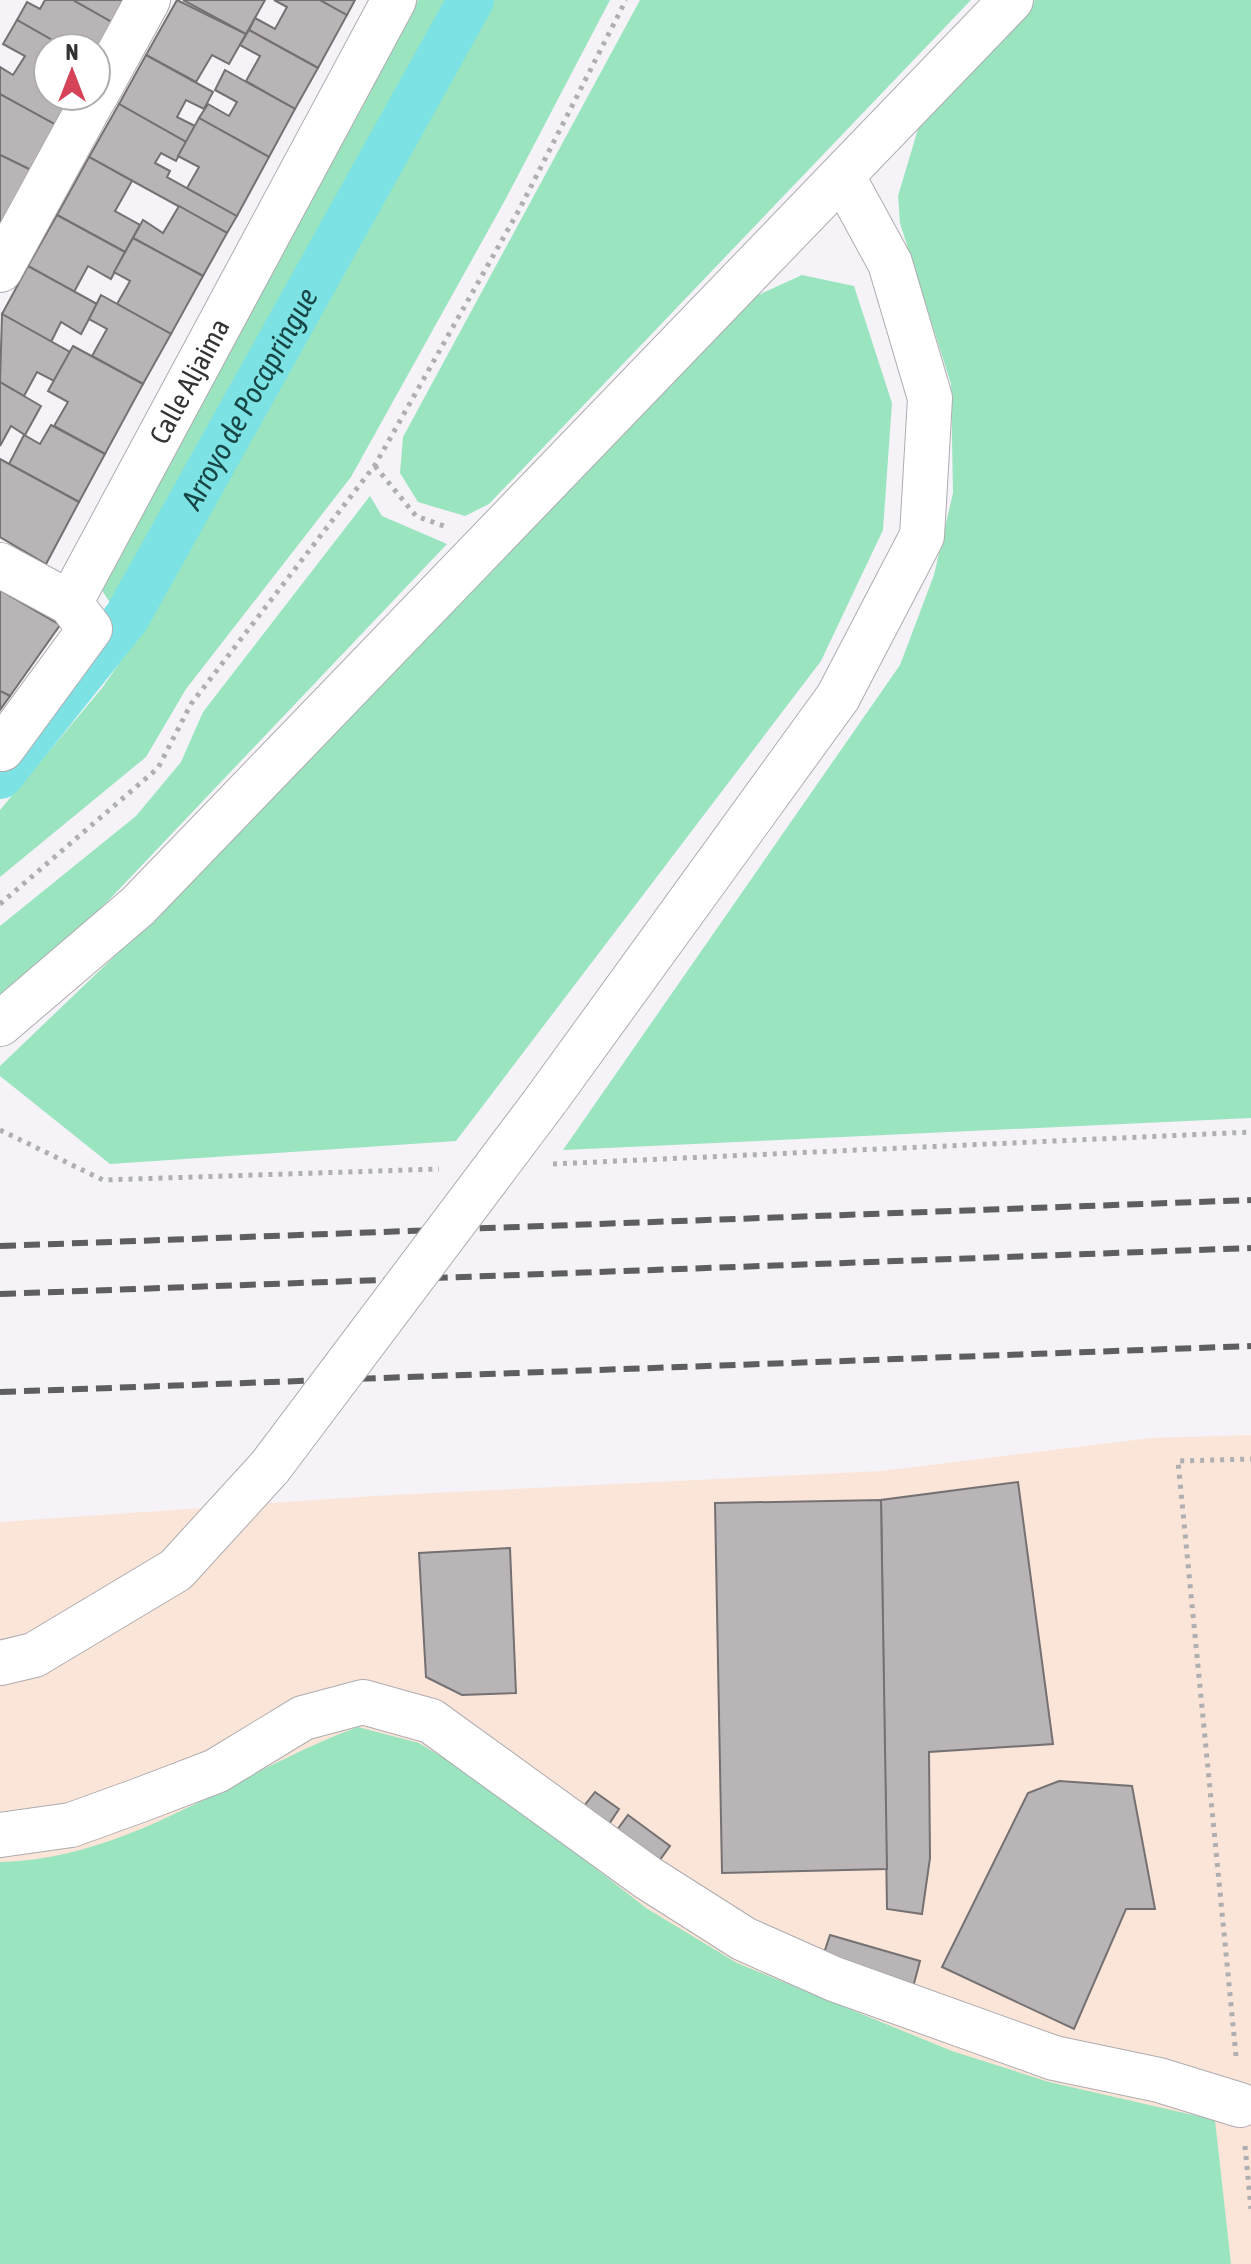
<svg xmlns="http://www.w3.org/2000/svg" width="1251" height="2264" font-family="'Asap Condensed',sans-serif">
<rect width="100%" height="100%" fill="#f5f3f7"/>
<!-- industrial -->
<polygon fill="#fbe5d8" points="1251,1435 1251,2264 0,2264 0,1522 373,1496 881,1471 1151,1438"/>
<!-- green -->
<g fill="#9ae4c0">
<polygon points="418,0 452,0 113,607 97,583"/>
<polygon points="492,0 610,0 504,202 351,477 186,689 146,757 0,877 0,810 102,688 158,608"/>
<polygon points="640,0 971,0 489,504 465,516 418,502 400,473 403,437"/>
<polygon points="1035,0 1251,0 1251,1118 563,1150 900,665 934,575 953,493 951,384 900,223 898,196 921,119"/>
<polygon points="802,275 854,286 892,403 883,530 821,661 456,1141 110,1164 0,1076 0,1066 141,931 754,297"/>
<polygon points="370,496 382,516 447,544 50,962 0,996 0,926 136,816 181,762 203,712"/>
<path d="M358 1727 419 1743 496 1790 646 1908 737 1963 952 2051 1049 2082 1215 2120 1231 2264H0V1862C132 1859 239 1770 358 1727Z"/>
</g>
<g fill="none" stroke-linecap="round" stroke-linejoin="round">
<!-- canal -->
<path stroke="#7ce2e3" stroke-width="46" id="s1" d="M0 776 127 617 471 0"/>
</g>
<!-- building -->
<g fill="#b9b4b5" stroke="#757172" stroke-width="2">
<polygon points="45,0 73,0 112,22 96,51 66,48 17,20 27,2 40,9"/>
<polygon points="73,0 124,0 112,22"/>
<polygon points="177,0 246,34 229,64 212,55 196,82 146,55"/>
<polygon points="183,0 265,0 246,34"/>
<polygon points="274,0 320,0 347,15 318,68 249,30 255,18 275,29 287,7"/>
<polygon points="320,0 355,0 347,15"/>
<polygon points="17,20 66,48 48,48 48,96 72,96 56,125 0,94 0,67 13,75 25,56 3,44"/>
<polygon points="249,30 318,68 295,109 246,81 260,56 240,45"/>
<polygon points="146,55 213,92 204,109 186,100 177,117 195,126 186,142 119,104"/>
<polygon points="225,70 295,109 269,157 199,118 208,104 229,116 237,102 215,90"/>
<polygon points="0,94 56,125 31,170 0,155"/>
<polygon points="119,104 186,142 176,161 161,153 155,163 170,171 167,177 237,216 227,233 89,157"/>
<polygon points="199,118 269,157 237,216 187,188 199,167 178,156"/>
<polygon points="0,155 31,170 1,223 0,222"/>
<polygon points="89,157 132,181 115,211 140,225 125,252 57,215"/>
<polygon points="179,206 227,233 203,276 133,238 143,220 163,233"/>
<polygon points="57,215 125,252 111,279 88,266 74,292 28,266"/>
<polygon points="133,238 203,276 171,334 117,304 130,281 114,272"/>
<polygon points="28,266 97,304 81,334 61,322 51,342 2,314"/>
<polygon points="101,295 171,334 143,384 92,356 107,329 89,319"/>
<polygon points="2,314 70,352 54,381 37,372 24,396 0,382"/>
<polygon points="73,346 143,384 105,454 54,426 68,402 48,391"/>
<polygon points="0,382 41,406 25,435 11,426 0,446"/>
<polygon points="51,425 105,454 79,502 9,464 24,435 40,444"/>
<polygon points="0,459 79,502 46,564 0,537"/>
<polygon points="0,590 60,625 10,696 0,691"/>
<polygon points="0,691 10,696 0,710"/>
<polygon points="1018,1482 1053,1744 929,1752 930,1858 922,1914 887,1909 881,1500"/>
<polygon points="881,1500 887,1869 722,1873 715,1503"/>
<polygon points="510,1548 516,1693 462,1695 426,1677 419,1553"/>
<polygon points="1059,1781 1132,1786 1155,1909 1126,1909 1074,2029 942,1967 1028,1793"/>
<polygon points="595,1792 619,1809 609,1824 584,1806"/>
<polygon points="628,1815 670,1846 659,1861 617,1830"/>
<polygon points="830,1935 920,1961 912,1991 821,1962"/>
</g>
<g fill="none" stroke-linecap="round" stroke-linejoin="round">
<!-- minor casing -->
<g stroke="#aeacb0" stroke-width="46">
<g id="minor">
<polyline points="96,95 148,0"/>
<polyline points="0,270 95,96"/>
<polyline points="0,565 70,603 90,629 2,749"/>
<path id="s2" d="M70 603 394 0"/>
<polyline points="0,1024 138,906 1011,0"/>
<polyline points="546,1100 838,697 922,536 930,398 890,263 843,177"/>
<polyline points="0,1663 34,1655 176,1570 270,1467"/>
<polyline points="0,1835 71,1825 140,1800 216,1771 303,1718 363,1702 431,1721 648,1878 744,1939 834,1979 1054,2058 1159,2080 1240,2105"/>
</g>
</g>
<!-- path -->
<g stroke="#afaeb1" stroke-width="5" stroke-dasharray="4 6" stroke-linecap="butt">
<polyline points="375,466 416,516 444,526"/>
<polyline points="0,904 158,768 191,704 375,465 519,210 626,0"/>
<polyline points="0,1130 103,1180 439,1169"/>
<polyline points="553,1164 1251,1132"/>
<polyline points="1236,2056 1178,1461 1251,1459"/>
<polyline points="1245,2146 1251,2209"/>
</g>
<!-- minor -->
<use href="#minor" stroke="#fff" stroke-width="44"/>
<!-- rail -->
<g stroke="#5e5d5f" stroke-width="6" stroke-dasharray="16 8" stroke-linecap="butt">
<polyline points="0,1246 1251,1200"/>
<polyline points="0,1294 1251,1248"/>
<polyline points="0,1392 1251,1346"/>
</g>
<!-- minor-bridge casing -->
<g stroke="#aeacb0" stroke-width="46" stroke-linecap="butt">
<polyline id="minor-bridge" points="270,1467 546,1100"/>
</g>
<!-- minor-bridge -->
<use href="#minor-bridge" stroke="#fff" stroke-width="44"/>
</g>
<g text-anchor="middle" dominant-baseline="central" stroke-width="6" stroke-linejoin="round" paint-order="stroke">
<!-- street labels -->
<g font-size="28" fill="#343334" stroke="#fff">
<text stroke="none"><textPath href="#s2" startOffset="252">Calle Aljaima</textPath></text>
</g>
<!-- water labels -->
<g font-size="30" font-style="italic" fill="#174647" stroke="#fff">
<text stroke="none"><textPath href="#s1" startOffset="454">Arroyo de Pocapringue</textPath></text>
</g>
</g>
<!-- north arrow -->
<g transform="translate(72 72)"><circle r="38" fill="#ffffff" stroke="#aeadae" stroke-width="2"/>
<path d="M0-6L14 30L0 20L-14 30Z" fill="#d44357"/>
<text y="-12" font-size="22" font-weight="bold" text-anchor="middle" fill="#343334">N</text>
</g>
</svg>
